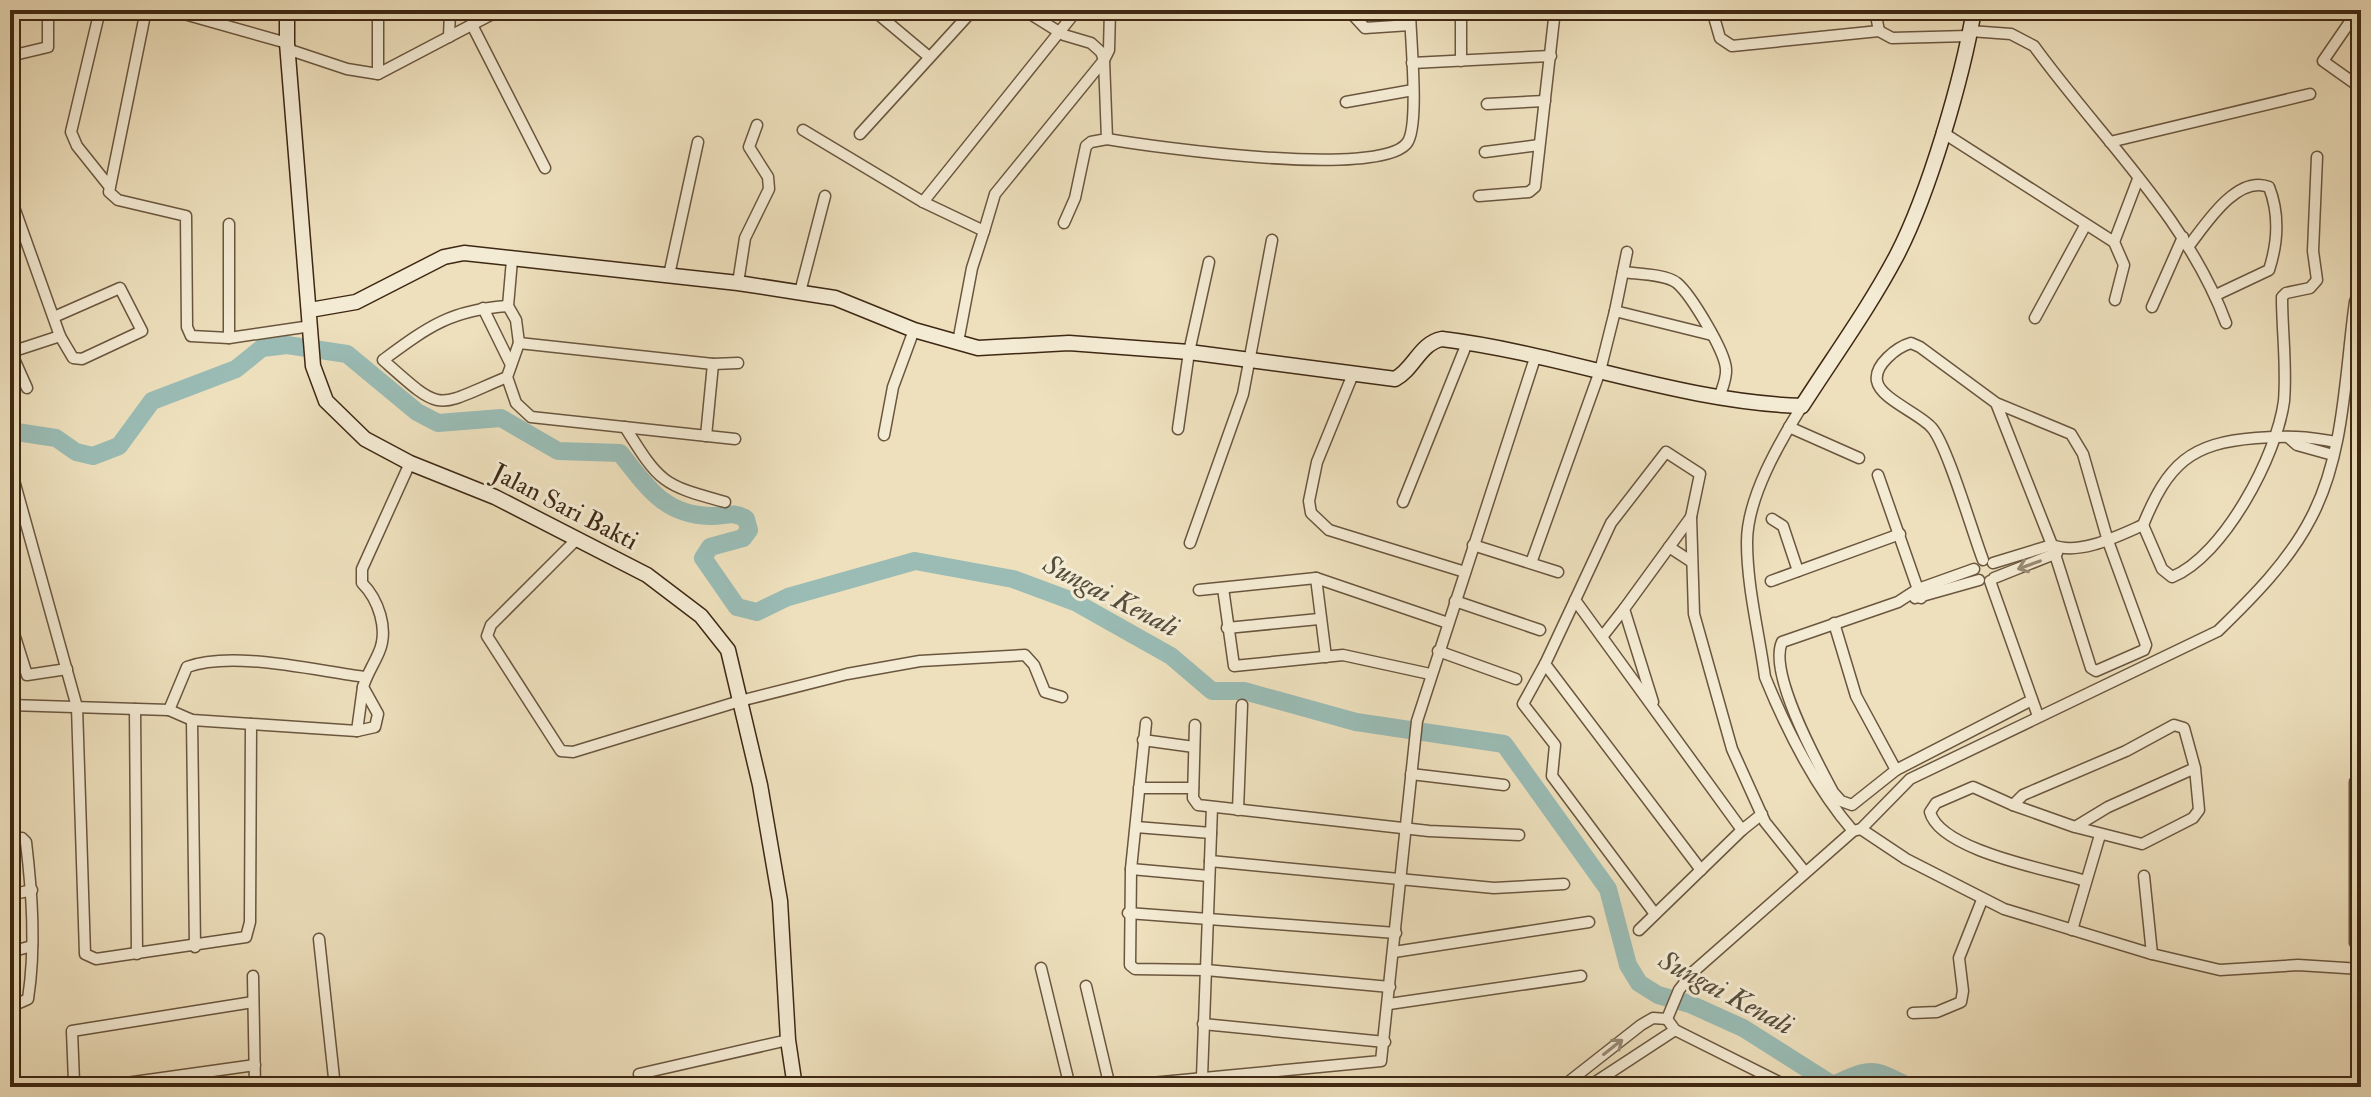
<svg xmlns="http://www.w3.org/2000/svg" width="2371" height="1097" font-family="'IM FELL Double Pica',serif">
<rect width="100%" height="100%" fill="#eee0bd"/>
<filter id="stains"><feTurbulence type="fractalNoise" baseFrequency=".0025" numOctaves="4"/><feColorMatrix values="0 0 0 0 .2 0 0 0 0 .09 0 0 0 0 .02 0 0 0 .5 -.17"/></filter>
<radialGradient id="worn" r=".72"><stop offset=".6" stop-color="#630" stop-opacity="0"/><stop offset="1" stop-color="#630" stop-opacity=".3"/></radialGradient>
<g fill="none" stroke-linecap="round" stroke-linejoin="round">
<!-- river -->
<path stroke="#9abcb5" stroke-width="18" d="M10 431 56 438 76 452 93 456 119 446 152 401 236 369 262 348 287 345 347 354 417 412 438 423 501 418 558 451 620 453C646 485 663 515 710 516 724 517 733 510 746 519L749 530 743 538 710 547 703 558 737 607 757 612 788 597 915 561 1013 579 1075 602 1171 656 1212 691H1244L1356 722 1504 744 1608 889 1628 965 1639 983 1658 995 1690 1004 1743 1028 1833 1085C1872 1067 1872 1068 1910 1087"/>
<!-- street casing -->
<g stroke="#6a563e" stroke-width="13">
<g id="street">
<polyline points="100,10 71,132 77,146 109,186"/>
<polyline points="146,10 109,192 118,200 186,216 187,327 191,336 229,338 311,326"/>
<polyline points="170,10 287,43"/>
<polyline points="378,10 378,74"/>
<polyline points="873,10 928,56"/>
<polyline points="1024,10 1064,35 1091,43 1101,52 1104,60 1107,139 1091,142 1086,146 1075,198 1064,223"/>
<polyline points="1461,10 1461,61"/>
<polyline points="1712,10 1720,38 1732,46 1879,31 1892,38 1968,36"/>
<polyline points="1875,10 1879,31"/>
<polyline points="2281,10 2283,10"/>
<polyline points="2358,10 2323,61 2361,88"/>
<polyline points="1353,15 1365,28 1410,25"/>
<polyline points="2350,21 2361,28"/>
<polyline points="472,25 545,168"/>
<path d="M1970 31 2011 34 2034 46C2099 136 2187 217 2226 323"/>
<polyline points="449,37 450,10"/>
<polyline points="287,49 347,69 378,74 500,10"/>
<polyline points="10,56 48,47 48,10"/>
<polyline points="1412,63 1551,56"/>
<polyline points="1346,102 1413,90"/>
<polyline points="1487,104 1545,101"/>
<polyline points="803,130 923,202 984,231 972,268 958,342"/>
<polyline points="1942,132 2114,242 2138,179"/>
<polyline points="860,134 973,10"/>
<path d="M1107 139C1154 147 1380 179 1407 143 1420 126 1410 35 1410 10"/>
<polyline points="2110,142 2310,94"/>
<polyline points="1485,152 1539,145"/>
<polyline points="10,196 60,336 73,358 82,359 142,331 120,288 54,317"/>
<polyline points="1479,196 1529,192 1535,187 1555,10"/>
<polyline points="923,202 1077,10"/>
<polyline points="984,231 995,194 1104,60 1109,50 1110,10"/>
<polyline points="2114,242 2124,265 2115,300"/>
<path d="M2188 247C2204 227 2236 174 2269 187 2280 215 2278 242 2269 270L2216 295"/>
<polyline points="512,260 508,306 516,320 519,343 507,377 516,403 531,417 735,439"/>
<path d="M1623 272C1637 274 1666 274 1677 283 1691 295 1725 351 1726 369 1727 378 1722 389 1719 398"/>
<polyline points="669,275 698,142"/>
<polyline points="738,283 745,238 769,189 768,177 749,147 757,125"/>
<polyline points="800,292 825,196"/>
<polyline points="2152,307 2183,237"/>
<polyline points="483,308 511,365"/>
<polyline points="1615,311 1627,252"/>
<polyline points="2035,318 2085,226"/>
<polyline points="229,338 229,224"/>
<polyline points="519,343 713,364 738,363"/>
<polyline points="10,350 27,388"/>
<polyline points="11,352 60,336"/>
<polyline points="1353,374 1317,462 1309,501 1311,513 1329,530 1465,572"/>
<path d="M507 377C433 408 444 414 383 360 428 327 450 310 508 306"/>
<path d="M1802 406C1779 443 1747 498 1747 542 1747 587 1759 633 1765 677 1787 731 1815 787 1853 831"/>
<path d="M625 427C660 483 662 485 725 502"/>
<polyline points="1789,427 1859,458"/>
<polyline points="1178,429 1189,352 1209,262"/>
<polyline points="884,435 893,387 914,330"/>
<polyline points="706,436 713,364"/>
<polyline points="2288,437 2297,445 2333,455"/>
<polyline points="10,466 77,707 85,954 96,959 246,937 250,922 251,724"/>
<polyline points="1878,475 1921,598"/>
<polyline points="1403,502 1467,343"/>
<polyline points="1772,519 1783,526 1798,571"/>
<path d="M2143 525 2162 569 2172 577C2224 556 2277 455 2284 401 2287 366 2282 332 2282 297L2286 293 2310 288 2317 280 2313 251 2317 157"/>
<polyline points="578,538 491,625 487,636 561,751 573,752 740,701 847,674 920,661 1025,655 1034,665 1045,692 1062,697"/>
<polyline points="1190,543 1243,394 1272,240"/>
<polyline points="1473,545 1558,572"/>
<polyline points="1669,547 1692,562"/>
<path d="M1983 560C1973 534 1947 445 1932 428 1921 414 1880 399 1877 381 1874 365 1897 347 1911 343L1920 347 1996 403 2071 434 2083 454 2108 541 2146 645 2144 650 2096 671 2091 668 2052 545 1996 403"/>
<polyline points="1531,563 1600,371 1615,311 1712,335"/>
<path d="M1993 563 2052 545C2079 556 2118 536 2143 525 2168 464 2190 443 2256 438 2287 436 2305 436 2336 442"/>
<path d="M1974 569 1918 589 1898 602 1782 642C1768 673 1817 762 1833 792L1841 801 1852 805 1896 770 2032 700"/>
<polyline points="1316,578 1326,657"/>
<polyline points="1994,578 2057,553"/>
<polyline points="1771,581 1900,534"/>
<polyline points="1990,581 2038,716"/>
<polyline points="1223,588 1234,666 1343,655 1430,674"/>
<polyline points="1199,590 1316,578 1448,623"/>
<polyline points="1915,598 1979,580"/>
<polyline points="1575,600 1545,664 1701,870"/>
<polyline points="1455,601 1540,630"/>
<polyline points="10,621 27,675 67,669"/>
<polyline points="1834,623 1856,696 1896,770"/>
<polyline points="1227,628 1319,619"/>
<polyline points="1602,637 1624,609"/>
<polyline points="1438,651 1516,679"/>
<polyline points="1545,664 1523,704 1555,745 1552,776 1655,914"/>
<polyline points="1653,702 1624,609 1691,517"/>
<path d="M10 705 169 710 192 720 357 731 375 727 378 714 363 687C367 674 374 664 379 652 389 629 378 599 362 583V569L410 463"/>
<polyline points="135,709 137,954"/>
<path d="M169 710 187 667C233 650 316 671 366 677"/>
<polyline points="192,720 195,947"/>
<polyline points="1146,723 1131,869 1130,965 1135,969 1206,970 1390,987"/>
<polyline points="1195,725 1193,798 1198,805 1429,831 1519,835"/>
<polyline points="357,731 363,687"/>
<polyline points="1143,740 1194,747"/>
<polyline points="1411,774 1504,785"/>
<polyline points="2361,778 2355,782 2355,943 2361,940"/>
<polyline points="1139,788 1193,788"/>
<path d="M2013 805 1973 787 1936 803 1930 812C1940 851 2051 870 2086 881"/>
<polyline points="1238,810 1242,705"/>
<polyline points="1762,814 1742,830 1575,600 1611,523 1666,452 1700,474 1691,517 1694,614 1732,749 1765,822 1805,872"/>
<polyline points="1136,827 1211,833"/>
<polyline points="2075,827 2142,844 2193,818 2199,810 2195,768 2184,728 2174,725 2126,751 2023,795 2013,805 2075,827 2108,807 2195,768"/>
<polyline points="1861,829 1906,859 2004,909 2152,954 2220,970 2298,965 2361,969"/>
<path d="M10 839 22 838 26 842C32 893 36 947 28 999L10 1007"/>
<polyline points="1210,861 1494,888 1564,884"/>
<polyline points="1131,869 1209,876"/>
<polyline points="2144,876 2152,954"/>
<polyline points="10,895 32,890"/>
<polyline points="1128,913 1396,933"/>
<polyline points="1639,930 1742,830"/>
<polyline points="2072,930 2100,835"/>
<polyline points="319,939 335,1087"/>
<polyline points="10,952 32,946"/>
<polyline points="1394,952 1589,922"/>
<polyline points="1041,968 1070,1087"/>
<polyline points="253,976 255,1087"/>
<polyline points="1086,986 1110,1087"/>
<polyline points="1389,1004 1581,976"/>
<polyline points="1913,1013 1937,1012 1961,1002 1963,991 1959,958 1982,900"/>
<polyline points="1203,1024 1385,1042"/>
<polyline points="639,1074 788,1040"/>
<polyline points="1202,1077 1212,807"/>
<polyline points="81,1087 74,1082 72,1031 253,1002"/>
<polyline points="98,1087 255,1065"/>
<polyline points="1109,1087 1381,1061 1417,721 1536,355"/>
<polyline points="1562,1087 1641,1025 1653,1018 1667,1019"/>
<polyline points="1588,1087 1675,1030"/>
<path d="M1789 1087 1675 1030 1667 1019 1679 990 1693 972 1853 831 1861 829 1910 779 2218 631C2252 598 2289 561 2311 518 2345 454 2345 372 2355 302L2361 285"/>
</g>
</g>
<!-- secondary casing -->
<g stroke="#3e2813" stroke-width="17">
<g id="secondary">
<polyline points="287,10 287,43 313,366 326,401 365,439 410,463 495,497 647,575 701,616 728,650 760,785 780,901 788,1040 795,1087"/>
<path d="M310 310 356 302 444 257 464 253 738 283 835 298 914 330 978 348 1069 343 1189 352 1395 379C1414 369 1420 343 1442 339 1564 354 1679 402 1802 406 1834 356 1869 308 1897 255 1929 193 1962 80 1974 10"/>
</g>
</g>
<!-- street -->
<use href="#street" stroke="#f4ebd4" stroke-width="10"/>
<!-- secondary -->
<use href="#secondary" stroke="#f4ebd4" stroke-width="14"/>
</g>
<!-- one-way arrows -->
<defs><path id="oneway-shaft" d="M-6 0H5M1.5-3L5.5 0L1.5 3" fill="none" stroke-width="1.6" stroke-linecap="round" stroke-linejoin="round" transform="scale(2)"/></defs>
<g stroke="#998a74">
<use href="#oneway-shaft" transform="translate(2029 565) rotate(160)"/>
<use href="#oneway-shaft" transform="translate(1613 1047) rotate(-38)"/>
</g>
<g text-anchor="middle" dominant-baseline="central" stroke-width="6" stroke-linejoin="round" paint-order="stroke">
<!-- street labels -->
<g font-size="26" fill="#3e2813" stroke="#f4ebd4">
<text transform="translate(565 507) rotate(27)">Jalan Sari Bakti</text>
</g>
<!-- water labels -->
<g font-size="28" font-style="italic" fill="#554d3c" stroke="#f4ebd4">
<text transform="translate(1111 596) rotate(27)">Sungai Kenali</text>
<text transform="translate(1726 993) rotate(28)">Sungai Kenali</text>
</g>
</g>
<!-- margin -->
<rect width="2371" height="1097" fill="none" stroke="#eee0bd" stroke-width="40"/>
<rect x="12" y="12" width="2347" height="1073" fill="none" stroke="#3e2813" stroke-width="4"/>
<rect x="20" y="20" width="2331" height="1057" fill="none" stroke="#3e2813" stroke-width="2"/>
<rect width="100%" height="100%" filter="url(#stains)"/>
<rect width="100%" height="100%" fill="url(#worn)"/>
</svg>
